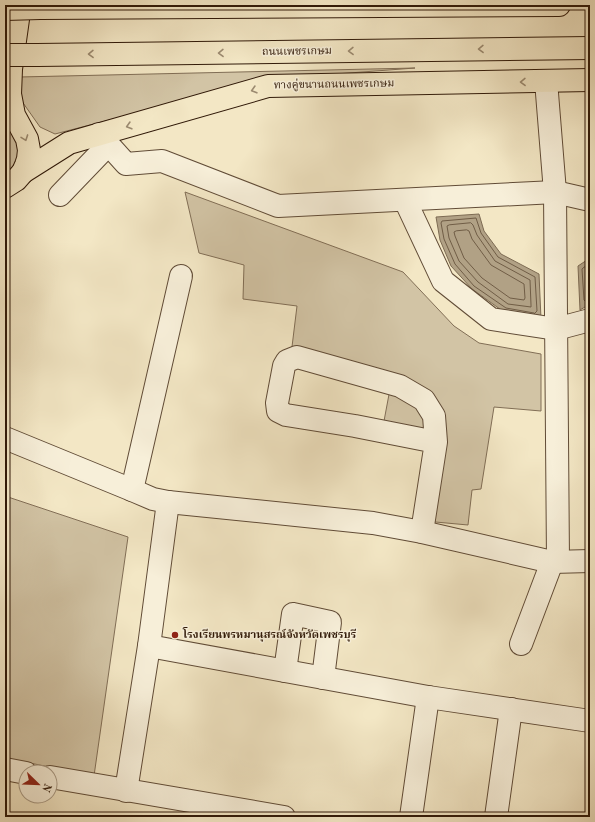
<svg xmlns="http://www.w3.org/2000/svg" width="595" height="822" font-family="'Old Standard TT','Noto Serif Thai',serif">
<rect width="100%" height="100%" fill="#f3e7c5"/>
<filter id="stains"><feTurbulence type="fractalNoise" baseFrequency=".005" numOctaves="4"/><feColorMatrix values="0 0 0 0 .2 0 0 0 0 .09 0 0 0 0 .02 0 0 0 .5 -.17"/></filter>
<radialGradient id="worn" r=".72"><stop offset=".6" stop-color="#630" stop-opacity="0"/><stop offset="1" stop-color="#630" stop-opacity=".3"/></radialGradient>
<!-- green -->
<g fill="#d2c4a5" stroke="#816e56">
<polygon points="415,68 283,78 241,86 55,134 40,127 21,100 19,77"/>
<path d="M5 114C14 134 30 157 5 173Z"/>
<polygon points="185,192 403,272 454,326 479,343 541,354 541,411 494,407 481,489 472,490 468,525 414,520 428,445 381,437 390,389 290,363 297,306 243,299 244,265 199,253"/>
<polygon points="5,496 128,537 94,776 5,758"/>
</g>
<!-- water -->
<g fill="#b1a185" stroke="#7d6b53">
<polygon points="479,214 484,231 501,254 539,274 541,319 504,312 472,289 451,266 440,240 436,217"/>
<polygon points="590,258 590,304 580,310 578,266"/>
</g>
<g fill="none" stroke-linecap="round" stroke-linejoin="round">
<!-- shore -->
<g stroke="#705d46" stroke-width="1">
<polygon points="471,223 473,225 477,235 495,261 530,280 531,305 531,307 508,304 478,282 459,261 449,238 447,226 449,225"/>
<polygon points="467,230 469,231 472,239 491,265 524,284 525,298 524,300 510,298 482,278 464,258 455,236 454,232 456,231"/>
<polyline points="590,263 583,268 582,269 584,300 586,302 590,301"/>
<polyline points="534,313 506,308 474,286 455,264 444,239 441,223 442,221 476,218 481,233 498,257 535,277 537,311 534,314"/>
</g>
<!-- minor casing -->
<g stroke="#614c37" stroke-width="24">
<g id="minor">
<polyline points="546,81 555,192 558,561"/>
<polyline points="99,134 126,164 162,161 278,206 555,192 590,200"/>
<polyline points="60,195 108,145"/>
<polyline points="405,200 443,281 491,319 556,329 590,320"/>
<polyline points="5,438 132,490 153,499 168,502 373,523 422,532 552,562 590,561"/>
<polyline points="132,490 181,276"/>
<polyline points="422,532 436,442 434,416 424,400 400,386 297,357 287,361 284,366 277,403 278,411 286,415 355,426 436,442"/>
<polyline points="521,644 552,562"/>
<polyline points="149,646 428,697 590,721"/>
<polyline points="285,671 293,614 330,622 323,678"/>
<polyline points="5,769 26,773"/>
<polyline points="50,777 284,817"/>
<polyline points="126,791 149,646 168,502"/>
<polyline points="411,817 428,697"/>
<polyline points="496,817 511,709"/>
</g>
</g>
<!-- major casing -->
<g stroke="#301908" stroke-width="24">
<g id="major">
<polyline points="23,172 69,143 268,86 590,80"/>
<polyline points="5,187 16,180 23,172 26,165 28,159 29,150 27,139 14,115 10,94 11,69 20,5"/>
</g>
</g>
<!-- highway casing -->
<g stroke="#301908" stroke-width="24">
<g id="highway">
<polyline points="40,8 559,5"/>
<polyline points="37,55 590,48"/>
</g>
</g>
<!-- minor -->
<use href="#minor" stroke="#f7efd9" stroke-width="22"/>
<!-- major -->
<use href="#major" stroke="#f3e7c5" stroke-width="22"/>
<!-- highway -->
<use href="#highway" stroke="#f3e7c5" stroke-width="22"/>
<!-- highway-bridge casing -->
<g stroke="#301908" stroke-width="24" stroke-linecap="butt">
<g id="highway-bridge">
<polyline points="5,9 40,8"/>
<polyline points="5,55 37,55"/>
</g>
</g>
<!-- highway-bridge -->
<use href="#highway-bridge" stroke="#f3e7c5" stroke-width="22"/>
</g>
<!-- one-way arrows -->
<defs><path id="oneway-chevron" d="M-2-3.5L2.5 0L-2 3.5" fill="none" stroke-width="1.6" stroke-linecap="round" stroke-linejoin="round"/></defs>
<g stroke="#9b8a70">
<use href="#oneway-chevron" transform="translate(481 49) rotate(179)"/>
<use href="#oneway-chevron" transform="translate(351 51) rotate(179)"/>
<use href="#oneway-chevron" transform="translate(221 53) rotate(179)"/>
<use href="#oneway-chevron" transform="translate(91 54) rotate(179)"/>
<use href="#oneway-chevron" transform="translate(523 82) rotate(179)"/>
<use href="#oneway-chevron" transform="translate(254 90) rotate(164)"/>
<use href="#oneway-chevron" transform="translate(129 126) rotate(164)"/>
<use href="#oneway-chevron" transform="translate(25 138) rotate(70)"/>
</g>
<!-- markers -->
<circle fill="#8f2418" stroke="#f7efd9" stroke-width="1.5" cx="175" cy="635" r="4"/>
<g text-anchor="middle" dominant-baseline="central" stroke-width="3" stroke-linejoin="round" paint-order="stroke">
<!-- street labels -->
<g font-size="11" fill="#301908" stroke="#f7efd9">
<text transform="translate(297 52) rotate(-1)">ถนนเพชรเกษม</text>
<text transform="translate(334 85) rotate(-1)">ทางคู่ขนานถนนเพชรเกษม</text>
</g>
<!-- poi labels -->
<g font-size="11" font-weight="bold" fill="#301908" stroke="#f7efd9" text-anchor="start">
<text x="183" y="635">โรงเรียนพรหมานุสรณ์จังหวัดเพชรบุรี</text>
</g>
</g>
<!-- margin -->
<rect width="595" height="822" fill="none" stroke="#f3e7c5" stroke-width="20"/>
<rect x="6" y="6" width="583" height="810" fill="none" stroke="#301908" stroke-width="2"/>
<rect x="10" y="10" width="575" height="802" fill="none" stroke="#301908"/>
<!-- north arrow -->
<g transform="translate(38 784) rotate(113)"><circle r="19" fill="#f7efd9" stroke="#a79985"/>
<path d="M0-3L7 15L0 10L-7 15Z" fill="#8f2418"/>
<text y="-6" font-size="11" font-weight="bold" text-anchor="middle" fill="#301908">N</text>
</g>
<rect width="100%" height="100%" filter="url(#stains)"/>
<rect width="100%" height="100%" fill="url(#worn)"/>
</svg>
